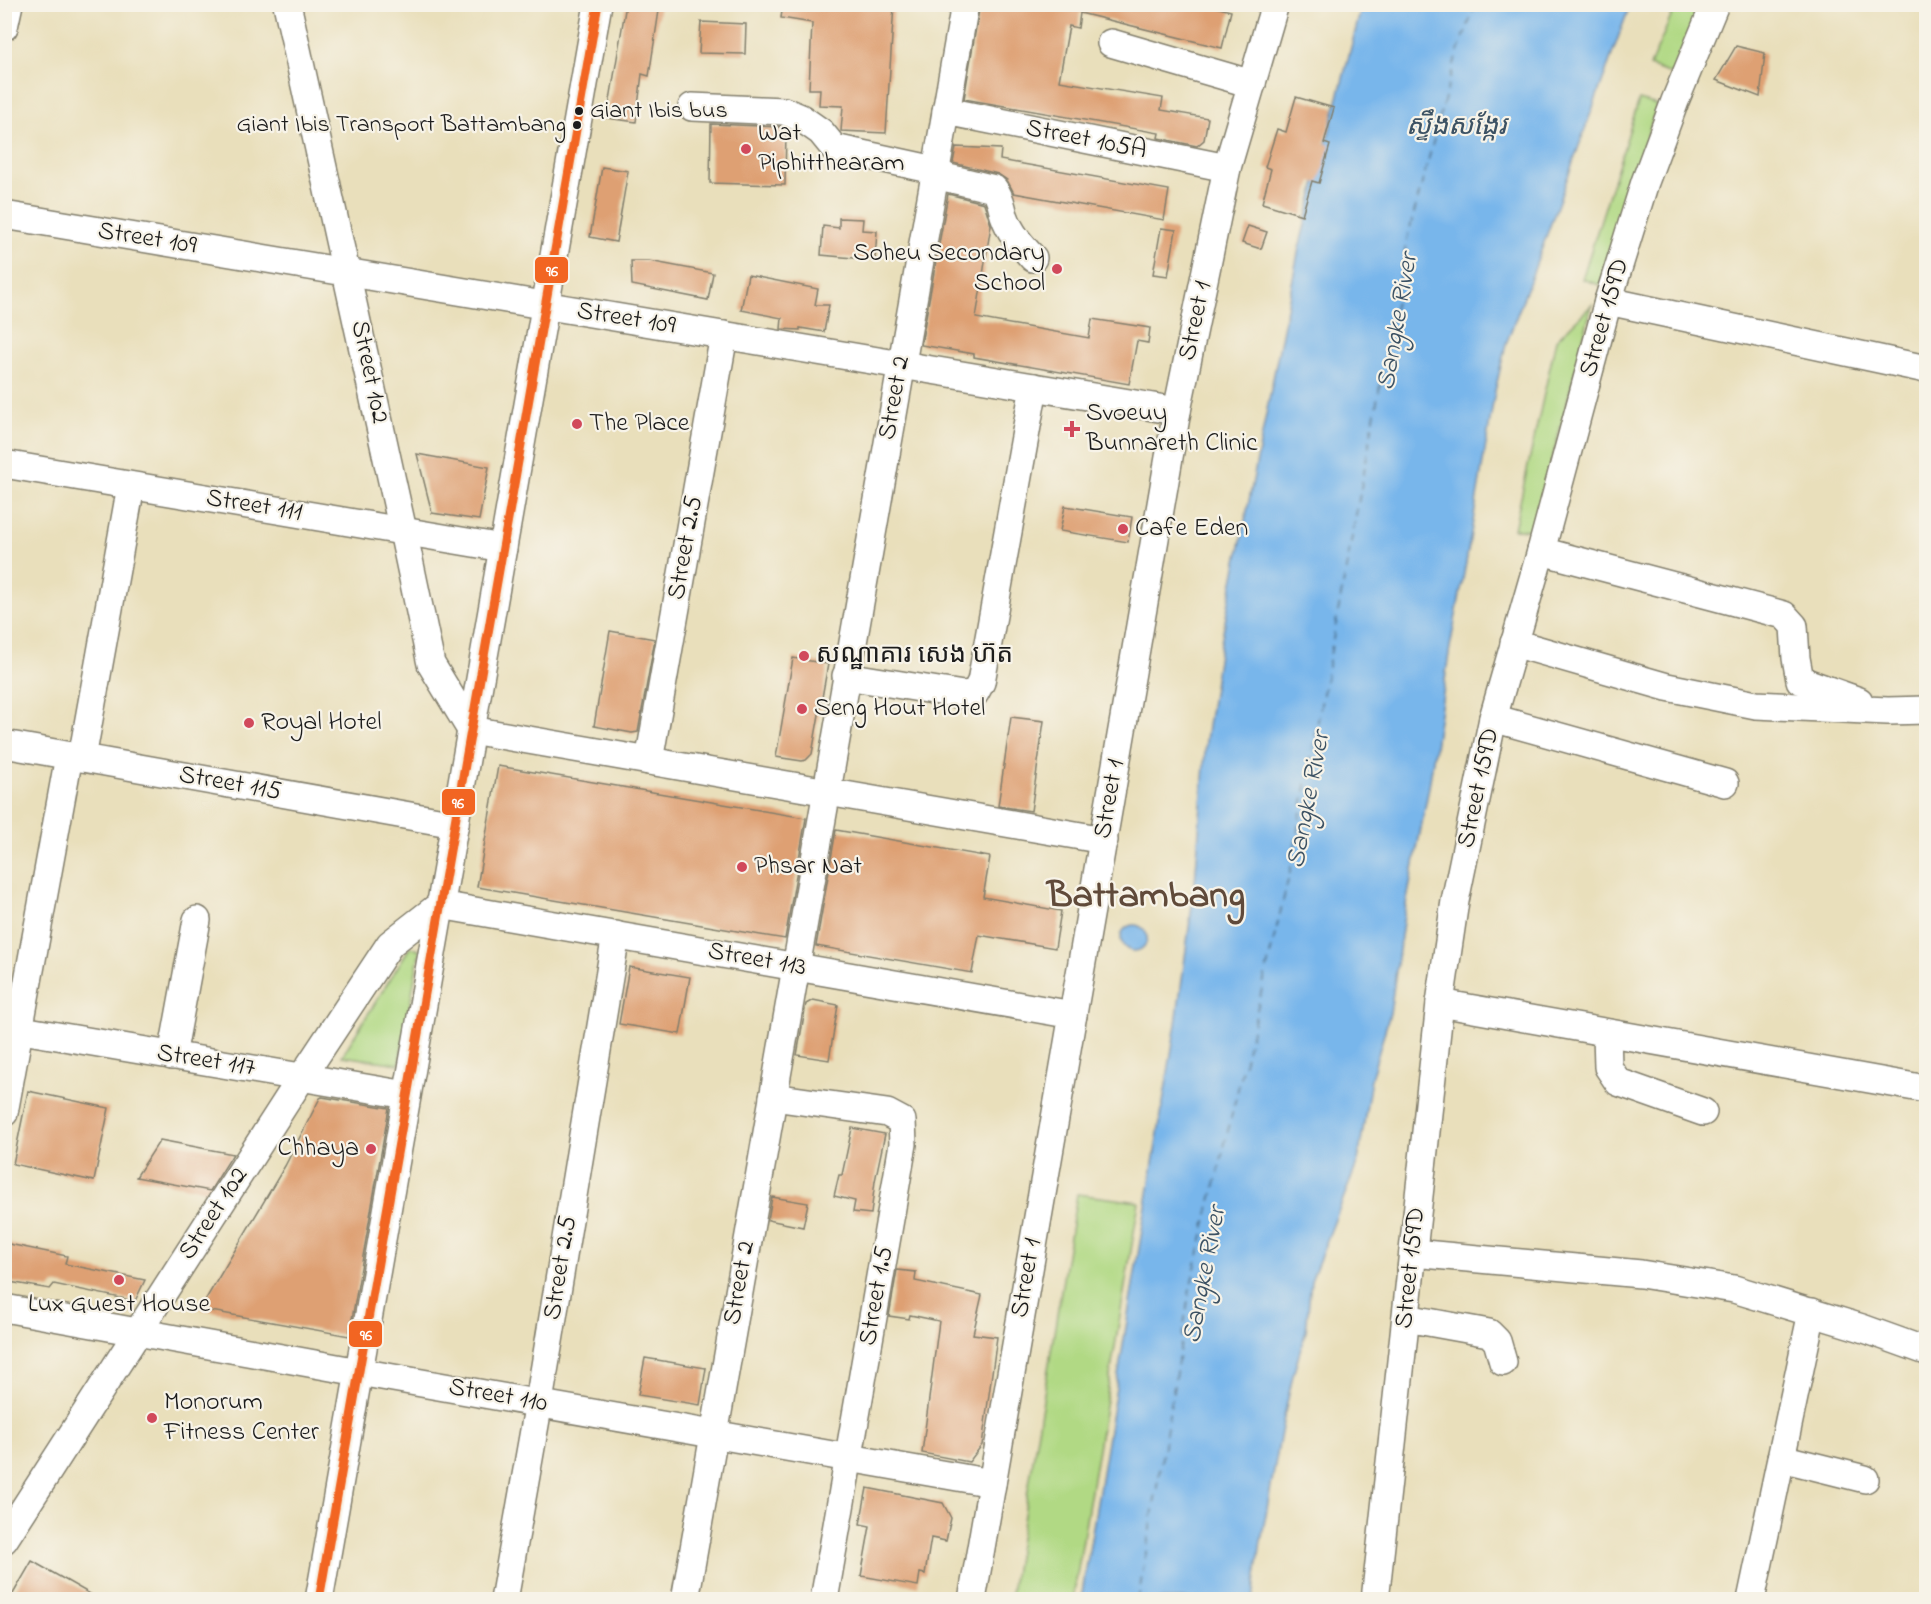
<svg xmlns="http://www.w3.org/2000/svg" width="1931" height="1604" font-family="'Indie Flower','Noto Sans Khmer',sans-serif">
<rect width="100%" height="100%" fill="#f7f3e8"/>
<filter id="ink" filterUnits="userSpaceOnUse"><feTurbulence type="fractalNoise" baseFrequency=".0167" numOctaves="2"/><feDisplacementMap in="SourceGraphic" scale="12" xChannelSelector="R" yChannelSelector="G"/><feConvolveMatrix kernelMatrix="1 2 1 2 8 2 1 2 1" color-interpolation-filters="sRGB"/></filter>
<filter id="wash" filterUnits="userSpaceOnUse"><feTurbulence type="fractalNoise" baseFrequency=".008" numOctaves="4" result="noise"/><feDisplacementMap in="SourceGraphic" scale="24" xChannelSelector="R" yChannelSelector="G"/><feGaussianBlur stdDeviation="1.35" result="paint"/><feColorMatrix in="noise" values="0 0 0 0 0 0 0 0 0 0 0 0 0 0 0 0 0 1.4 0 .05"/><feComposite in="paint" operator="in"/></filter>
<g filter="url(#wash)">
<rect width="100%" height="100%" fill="#e9dfbb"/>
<!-- green -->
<g fill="#b1d984" stroke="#667a50" stroke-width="1.5">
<polygon points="1676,5 1703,5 1673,75 1650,66"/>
<polygon points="1639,100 1657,105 1600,285 1582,279"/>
<polygon points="1592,305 1534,530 1514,529 1556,340"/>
<polygon points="410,947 420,950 399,1064 342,1056"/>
<polygon points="1077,1194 1139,1202 1073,1599 1010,1599"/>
</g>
<!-- water -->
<g fill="#78b6eb" stroke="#4a6984" stroke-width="1.5">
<polygon points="1362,5 1630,5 1530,281 1506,344 1495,391 1466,563 1450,647 1429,787 1404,915 1390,1013 1371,1079 1358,1161 1311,1281 1306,1331 1293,1375 1282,1427 1261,1541 1253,1599 1081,1600 1176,1024 1195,883 1206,740 1220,647 1299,248"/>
<circle cx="1134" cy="938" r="13"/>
</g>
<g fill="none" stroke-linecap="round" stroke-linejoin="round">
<!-- ferry -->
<polyline stroke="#3c5264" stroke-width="1.5" stroke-dasharray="8 6" stroke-linecap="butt" points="1138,1600 1190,1289 1290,872 1407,239 1456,57 1476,4"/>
</g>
<g id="blocks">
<!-- building -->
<g fill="#dea073">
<polygon points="626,4 660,4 649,76 642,74 636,122 607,118"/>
<polygon points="783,4 894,4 886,133 841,131 843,106 819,105 820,89 809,89 812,23 781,18"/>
<polygon points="980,4 1203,4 1231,11 1222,48 1080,13 1078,28 1069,26 1059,81 1163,98 1161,110 1208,118 1204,140 1197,146 1158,138 1159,133 964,99"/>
<polygon points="701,22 746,24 745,54 699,53"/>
<polygon points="1736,46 1765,53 1760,97 1716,80"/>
<polygon points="1296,97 1334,108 1324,143 1330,145 1319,183 1312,181 1302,215 1262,203 1271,169 1265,167 1277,129 1286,132"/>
<polygon points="711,124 781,127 786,129 785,185 710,183"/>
<polygon points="956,147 1001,149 1000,160 1169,190 1164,220 1014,193 1007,180 998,174 953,163"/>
<polygon points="602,167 628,171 616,242 590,237"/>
<polygon points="948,194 984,203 991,225 976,318 1089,338 1092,319 1150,328 1148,343 1137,341 1129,384 974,357 974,354 921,345"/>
<polygon points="839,218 863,219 862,230 877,231 875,260 821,255 823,226 839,228"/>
<polygon points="1248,226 1267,232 1261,249 1242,243"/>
<polygon points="1161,228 1176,230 1168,276 1153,274"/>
<polygon points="631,261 649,261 713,273 708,300 632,285"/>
<polygon points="748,275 818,289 815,305 829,305 824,332 800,328 800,330 781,329 782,318 741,310"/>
<polygon points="417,454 489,467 479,520 432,513"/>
<polygon points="1065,506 1132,517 1128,542 1060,531"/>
<polygon points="610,631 655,639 638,732 632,733 594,726"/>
<polygon points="793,658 828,664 812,754 806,760 802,761 776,757"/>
<polygon points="1011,717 1044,721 1031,811 998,806"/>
<polygon points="498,766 806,818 785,939 477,887"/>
<polygon points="836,830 990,857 983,897 1061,911 1055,948 979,935 972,973 816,946"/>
<polygon points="629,967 690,977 680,1034 619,1024"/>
<polygon points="813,1000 838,1005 829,1060 797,1055 806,1004"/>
<polygon points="28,1091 109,1108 94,1181 13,1164"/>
<polygon points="322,1097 389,1108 349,1336 200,1309 285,1166 320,1098"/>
<polygon points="852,1128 885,1134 875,1181 871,1214 853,1212 855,1201 834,1196 839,1175 842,1175"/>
<polygon points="160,1140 233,1154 210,1191 136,1177"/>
<polygon points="772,1197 808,1203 803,1227 768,1220"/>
<polygon points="4,1243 67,1256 65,1264 145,1280 135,1301 54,1284 50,1289 4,1281"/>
<polygon points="897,1270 916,1272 915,1281 982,1295 973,1334 997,1337 982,1445 969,1462 922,1453 939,1321 910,1315 909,1319 889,1316"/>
<polygon points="645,1358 706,1368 700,1405 638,1395"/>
<polygon points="867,1488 943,1503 951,1518 946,1541 931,1538 925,1574 920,1573 918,1586 861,1576 870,1526 860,1524"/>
<polygon points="32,1561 99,1599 10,1599"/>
</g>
</g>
</g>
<g filter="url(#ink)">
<use href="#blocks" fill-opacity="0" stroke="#827e6c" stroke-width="1.5"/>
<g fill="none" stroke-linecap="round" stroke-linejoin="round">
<!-- minor casing -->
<g stroke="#827e6c" stroke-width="30">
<g id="minor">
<polyline points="287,4 403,531 431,664 471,730 1104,840"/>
<polyline points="4,27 9,4"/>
<polyline points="1111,43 1252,84"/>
<path d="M692 107 784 111 801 118 821 132 834 148 935 170 948 178 994 189C1001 198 1001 205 1004 215 1010 233 1021 245 1033 258"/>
<polyline points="946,111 1227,168"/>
<polyline points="4,215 1177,411"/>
<polyline points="1608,301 1926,369"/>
<polyline points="4,464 503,548"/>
<polyline points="1541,551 1784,615 1794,626 1796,658 1800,680 1859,701"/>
<polyline points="1514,643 1667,687 1756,705 1888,711 1926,710"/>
<polyline points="846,676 963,695 975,693 981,682 1034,387"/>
<polyline points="1493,718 1725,783"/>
<polyline points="4,744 455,824"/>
<polyline points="82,758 131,486"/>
<polyline points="649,761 724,335"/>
<polyline points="1440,1003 1926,1089"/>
<polyline points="4,1027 407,1095"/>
<polyline points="1607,1033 1608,1067 1618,1082 1703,1112"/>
<polyline points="172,1056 197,920"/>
<polyline points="773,1097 887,1113 902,1121 903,1144 824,1600"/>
<polyline points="4,1113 69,756"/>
<polyline points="1413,1253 1641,1274 1734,1289 1862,1328 1926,1351"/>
<polyline points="4,1308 359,1372 992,1483"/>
<polyline points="1406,1318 1489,1333 1497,1341 1503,1362"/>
<polyline points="1781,1458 1865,1479"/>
<polyline points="4,1540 302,1077 390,944 440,905 1073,1015"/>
<polyline points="319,1600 598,4"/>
<polyline points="504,1600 539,1402 616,935"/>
<polyline points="685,1600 965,4"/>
<polyline points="972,1600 1177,411 1227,168 1275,4"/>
<polyline points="1375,1600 1440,1003 1455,901 1493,718 1541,551 1608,301 1645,182 1675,101 1715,4"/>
<polyline points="1751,1600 1812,1312"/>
</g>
</g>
<!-- minor -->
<use href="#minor" stroke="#fff" stroke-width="27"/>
<!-- bus-1 casing -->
<g stroke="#f7f3e8" stroke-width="14">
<polyline id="bus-1" points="319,1600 598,4"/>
</g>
<!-- bus-1 -->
<use href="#bus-1" stroke="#f26522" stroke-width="9"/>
</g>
</g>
<!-- markers -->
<g fill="#1c1c1c" stroke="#f7f3e8" stroke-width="2">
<circle cx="579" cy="111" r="5"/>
<circle cx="577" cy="125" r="5"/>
</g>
<g fill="#d1495b" stroke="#f7f3e8" stroke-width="2">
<circle cx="746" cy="149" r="6"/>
<circle cx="1057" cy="269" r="6"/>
<circle cx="577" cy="424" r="6"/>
<path d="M1069 420h6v6h6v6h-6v6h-6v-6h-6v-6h6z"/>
<circle cx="1123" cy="529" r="6"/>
<circle cx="804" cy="656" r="6"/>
<circle cx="802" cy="709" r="6"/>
<circle cx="249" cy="723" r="6"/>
<circle cx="742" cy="867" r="6"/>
<circle cx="371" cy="1149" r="6"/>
<circle cx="119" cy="1280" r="6"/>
<circle cx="152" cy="1418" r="6"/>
</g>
<g text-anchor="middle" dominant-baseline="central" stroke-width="4.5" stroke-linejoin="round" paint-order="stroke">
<!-- bus labels -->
<g font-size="24" fill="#1c1c1c" stroke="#f7f3e8" text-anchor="start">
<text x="590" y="111">Giant Ibis bus</text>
<text x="566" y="125" text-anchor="end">Giant Ibis Transport Battambang</text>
</g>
<!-- poi labels -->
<g font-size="26" fill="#1c1c1c" stroke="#f7f3e8" text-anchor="start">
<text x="758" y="134">Wat<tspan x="758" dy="30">Piphitthearam</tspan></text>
<text x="1045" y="254" text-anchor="end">Soheu Secondary<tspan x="1045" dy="30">School</tspan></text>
<text x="1086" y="414">Svoeuy<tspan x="1086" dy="30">Bunnareth Clinic</tspan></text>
<text x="589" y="424">The Place</text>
<text x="1135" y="529">Cafe Eden</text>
<text x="816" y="656">សណ្ឋាគារ សេង ហ៊ត</text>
<text x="814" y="709">Seng Hout Hotel</text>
<text x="261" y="723">Royal Hotel</text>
<text x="754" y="867">Phsar Nat</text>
<text x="359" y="1149" text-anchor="end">Chhaya</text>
<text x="119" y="1305" text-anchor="middle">Lux Guest House</text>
<text x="164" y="1403">Monorum<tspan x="164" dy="30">Fitness Center</tspan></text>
</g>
<!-- street labels -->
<g font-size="26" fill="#1c1c1c" stroke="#f7f3e8">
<text transform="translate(1086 140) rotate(11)">Street 105A</text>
<text transform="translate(147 239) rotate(9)">Street 109</text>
<text transform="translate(1605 318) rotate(-74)">Street 159D</text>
<text transform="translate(626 319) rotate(9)">Street 109</text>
<text transform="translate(1196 321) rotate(-78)">Street 1</text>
<text transform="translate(369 372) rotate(78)">Street 102</text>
<text transform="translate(895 398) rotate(-80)">Street 2</text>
<text transform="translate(254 506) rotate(9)">Street 111</text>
<text transform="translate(686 548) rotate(-80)">Street 2.5</text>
<text transform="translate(230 784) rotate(10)">Street 115</text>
<text transform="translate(1479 788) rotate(-78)">Street 159D</text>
<text transform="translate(1110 799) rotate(-80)">Street 1</text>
<text transform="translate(757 960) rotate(10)">Street 113</text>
<text transform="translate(206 1061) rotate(9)">Street 117</text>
<text transform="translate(214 1214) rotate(-57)">Street 102</text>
<text transform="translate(561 1268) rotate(-81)">Street 2.5</text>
<text transform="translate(1411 1268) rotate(-84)">Street 159D</text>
<text transform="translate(1027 1278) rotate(-80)">Street 1</text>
<text transform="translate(740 1283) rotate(-80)">Street 2</text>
<text transform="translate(877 1296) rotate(-80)">Street 1.5</text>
<text transform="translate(498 1396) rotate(10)">Street 110</text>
</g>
<!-- water labels -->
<g font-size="27" font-style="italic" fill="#3c5264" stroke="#f7f3e8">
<text x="1456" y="127">ស្ទឹងសង្កែរ</text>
<text transform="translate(1398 322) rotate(-80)">Sangke River</text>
<text transform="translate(1309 800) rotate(-79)">Sangke River</text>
<text transform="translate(1205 1275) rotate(-79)">Sangke River</text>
</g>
<!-- town labels -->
<g font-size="38" font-weight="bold" fill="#604a3a" stroke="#f7f3e8">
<text x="1146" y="897">Battambang</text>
</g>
</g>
<g stroke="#f7f3e8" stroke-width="2">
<rect x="534" y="256" width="35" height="28" rx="6" fill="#f26522"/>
<rect x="441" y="788" width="35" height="28" rx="6" fill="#f26522"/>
<rect x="348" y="1320" width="35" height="28" rx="6" fill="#f26522"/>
</g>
<g font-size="16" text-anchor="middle" font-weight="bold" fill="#fff">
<text x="552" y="276">96</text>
<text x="458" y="808">96</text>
<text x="366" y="1340">96</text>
</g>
<!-- margin -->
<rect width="1931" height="1604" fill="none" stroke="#f7f3e8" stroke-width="24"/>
</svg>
